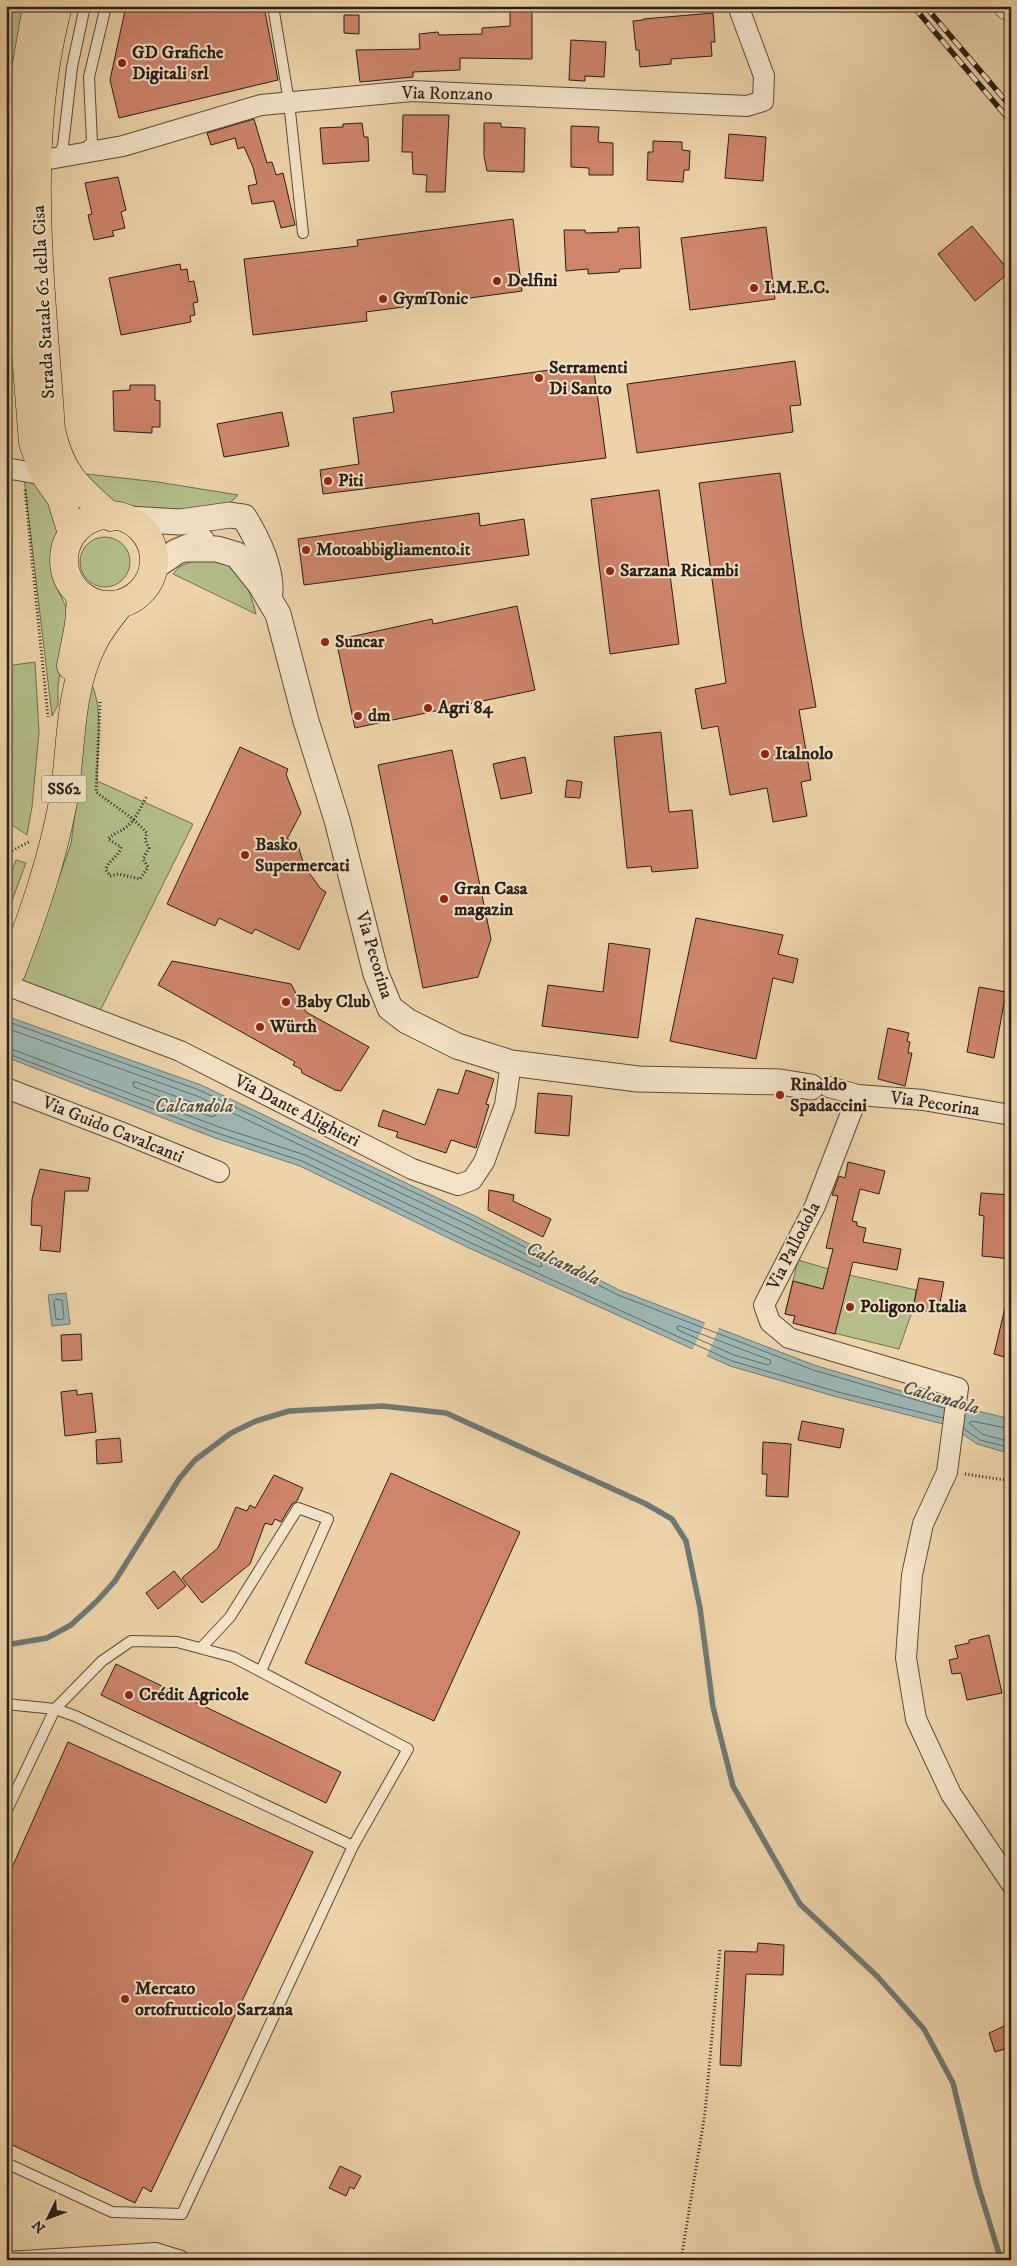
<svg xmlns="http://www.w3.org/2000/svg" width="1017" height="2266" font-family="'IM FELL DW Pica',serif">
<rect width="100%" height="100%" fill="#edd3a9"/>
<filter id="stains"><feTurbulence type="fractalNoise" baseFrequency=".004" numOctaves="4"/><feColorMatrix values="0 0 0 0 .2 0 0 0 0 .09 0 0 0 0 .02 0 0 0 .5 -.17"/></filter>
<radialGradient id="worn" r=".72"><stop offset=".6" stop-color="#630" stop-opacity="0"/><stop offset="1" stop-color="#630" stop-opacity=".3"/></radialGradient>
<!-- green -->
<g fill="#b4be8b" stroke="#6e6e50">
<polygon points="9,6 26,6 6,100 6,22"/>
<polygon points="86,474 158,482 238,495 227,506 209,511 130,511 119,506 86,481"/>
<polygon points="24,478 38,482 49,491 59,533 52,557 52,571 56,586 68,611 58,687 58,705 52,716"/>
<circle cx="105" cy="562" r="25"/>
<path d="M198 559C206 560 218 560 226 563 245 571 251 596 256 614L173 574 179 567Z"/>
<polygon points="35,662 39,732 32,807 27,835 6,821 6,666"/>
<path d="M88 678C105 701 97 753 97 781L193 824 100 1011 21 981 71 844 81 766 83 703Z"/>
<polygon points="16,860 26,863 6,917 6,887"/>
<polygon points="798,1260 849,1275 916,1290 913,1309 899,1349 793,1323 795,1316 785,1314"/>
</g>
<!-- water -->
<g fill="#9db6b3" stroke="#6e7974">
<polygon points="6,1016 201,1085 473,1215 619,1290 814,1365 935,1401 1011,1419 1011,1454 977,1444 951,1426 837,1397 730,1366 469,1248 300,1166 215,1138 6,1057"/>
<polygon points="66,1293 70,1324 52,1326 48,1295"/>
</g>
<!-- pier -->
<polygon fill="#edd3a9" points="706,1321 720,1326 706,1358 692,1351"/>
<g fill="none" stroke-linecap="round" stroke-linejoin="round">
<!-- shore -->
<g stroke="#626a64" stroke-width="1">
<polyline points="6,1021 199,1090 470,1219 618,1295 813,1370 944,1408"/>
<polyline points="6,1028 197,1096 468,1225 541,1262 542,1266 539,1267 305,1155 219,1127 6,1047"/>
<polyline points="6,1053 217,1133 302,1161 471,1243 732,1361 838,1392 943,1418"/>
<polygon points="136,1082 194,1103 215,1112 216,1115 212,1117 134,1087 133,1083"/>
<polygon points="56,1299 62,1300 64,1317 62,1320 56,1319 54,1302"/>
<polygon points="680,1326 770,1360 771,1363 768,1365 734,1355 678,1330 677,1327"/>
<polyline points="964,1429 980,1440 1011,1448"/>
<polyline points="1011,1429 972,1421 969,1423 982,1434 1011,1442"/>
</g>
<!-- stream -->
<polyline stroke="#6e7974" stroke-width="5.5" points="6,1645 47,1638 71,1625 97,1601 115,1581 179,1479 195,1460 231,1433 256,1421 289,1411 383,1406 446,1413 646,1504 672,1519 686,1541 700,1608 713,1707 733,1786 800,1904 878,1977 924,2029 953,2083 977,2182 1001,2260"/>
</g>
<!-- building -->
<g fill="#ce856c" stroke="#271e15">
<polygon points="126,6 264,6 278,80 119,118 110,80"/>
<polygon points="510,11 532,11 532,59 460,58 460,70 413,72 413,77 360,82 356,50 420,49 419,34 438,32 439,35 482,34 482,28 510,26"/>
<polygon points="713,13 715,42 711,42 712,56 671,59 671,64 640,67 639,50 636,50 633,21 643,20 643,19"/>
<polygon points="344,15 359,15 359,34 344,33"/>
<polygon points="571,40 606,42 604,77 585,76 585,81 569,80"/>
<polygon points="403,115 449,115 445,192 426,192 427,175 413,174 412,152 402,152"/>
<polygon points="254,119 267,163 272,162 276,175 283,173 295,225 281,228 274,201 252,204 248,186 257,184 253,167 244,147 238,149 235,138 211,145 207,133"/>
<polygon points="362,123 364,137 368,137 369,161 323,164 320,128 343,127 343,124"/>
<polygon points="484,123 501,123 501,127 525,128 524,172 487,171 484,156"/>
<polygon points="571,126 599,127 598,142 613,143 613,175 589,175 589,168 571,167"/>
<polygon points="729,134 766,137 763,181 725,178"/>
<polygon points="653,141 682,142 682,150 690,151 689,170 684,170 683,182 647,180 648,152 653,152"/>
<polygon points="118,177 126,210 121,212 125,228 112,231 114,236 94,240 88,215 92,214 85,183"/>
<polygon points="513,219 522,291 366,312 367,321 253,335 244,259 358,246 357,240"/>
<polygon points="972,226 1010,272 975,301 938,254"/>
<polygon points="639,227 641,268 620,269 619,272 588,274 588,269 566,271 564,230 585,230 586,233 618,232 618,228"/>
<polygon points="766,227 775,299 690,310 681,238"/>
<polygon points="180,264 181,270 187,269 189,282 194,281 198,302 193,303 195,315 190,316 191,322 121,335 109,278"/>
<polygon points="795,361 801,405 790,406 793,432 637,453 627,384"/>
<polygon points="593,364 606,458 323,494 320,470 359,464 353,418 394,412 391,392"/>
<polygon points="130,385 155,385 155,400 160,401 160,427 152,427 152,433 114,431 113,391 130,390"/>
<polygon points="282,412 289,446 224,457 217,424"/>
<polygon points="780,473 802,628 816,707 799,710 811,780 801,782 807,816 773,822 767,788 730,795 718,726 702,729 695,689 726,683 699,483"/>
<polygon points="659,490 679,644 610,654 591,499"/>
<polygon points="479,513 480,526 524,519 529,555 304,585 298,539"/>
<polygon points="517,606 535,690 355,728 336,640 432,619 433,624"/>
<polygon points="661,732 669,812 692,810 698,868 652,872 651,866 627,868 614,737"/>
<polygon points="240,747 288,769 286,774 301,813 287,839 298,845 304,866 321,889 326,892 299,950 255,929 252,934 219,918 215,926 167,904"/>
<polygon points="452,750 491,939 478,977 423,988 378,765"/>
<polygon points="525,757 532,793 501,799 493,764"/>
<polygon points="567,780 582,782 580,798 565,797"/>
<polygon points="696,918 783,935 778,954 798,959 793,983 773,978 756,1059 670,1041"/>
<polygon points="609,943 650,949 638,1038 542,1026 548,985 603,992"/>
<polygon points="172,961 291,984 306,1012 369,1047 341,1091 335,1090 302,1073 301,1069 293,1065 295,1062 158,985"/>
<polygon points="979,987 1006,992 994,1058 967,1052"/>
<polygon points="888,1028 909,1033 907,1041 910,1042 908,1053 912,1053 905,1086 878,1079"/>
<polygon points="466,1070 494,1079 486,1104 489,1105 476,1148 451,1140 446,1153 396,1137 398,1132 378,1126 383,1110 425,1125 438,1089 458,1094"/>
<polygon points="538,1093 572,1096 569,1136 535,1133"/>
<polygon points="848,1162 885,1171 879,1194 860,1189 852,1221 857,1222 857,1226 866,1228 863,1242 901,1249 897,1270 853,1262 835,1334 793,1323 795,1316 785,1314 793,1281 823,1289 833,1249 826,1248 838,1196 832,1195 839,1176 845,1178"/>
<polygon points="40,1169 90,1178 88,1191 65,1191 60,1252 40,1250 42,1226 31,1225 32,1199"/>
<polygon points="489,1190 514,1195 513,1201 551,1219 543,1237 488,1210"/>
<polygon points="981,1193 1011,1195 1011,1259 982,1256 984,1216 979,1215"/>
<polygon points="919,1278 944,1282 938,1313 913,1309"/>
<polygon points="1005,1308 1011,1309 1011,1359 994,1354"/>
<polygon points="81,1334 82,1360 62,1361 61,1335"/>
<polygon points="77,1390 77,1395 92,1393 96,1432 65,1436 61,1392"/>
<polygon points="802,1421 844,1429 840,1448 798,1440"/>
<polygon points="120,1438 122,1462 97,1464 96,1440"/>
<polygon points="763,1442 791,1444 788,1497 766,1496 767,1474 762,1474"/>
<polygon points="391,1473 520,1532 434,1721 305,1663"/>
<polygon points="274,1475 303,1488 297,1501 292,1504 281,1522 275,1519 272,1525 265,1523 250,1564 202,1603 182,1578 218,1548 236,1507 247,1511 250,1505 255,1508"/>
<polygon points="174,1571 186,1586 158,1609 146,1593"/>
<polygon points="989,1635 1002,1693 967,1700 961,1673 952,1674 949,1660 958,1658 955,1646 969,1643 969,1640"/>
<polygon points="116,1664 341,1772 326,1803 101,1695"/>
<polygon points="68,1742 313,1852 151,2192 143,2187 135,2203 6,2142 6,1881"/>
<polygon points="758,1943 784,1945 783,1975 746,1974 741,2066 720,2065 725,1951 757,1952"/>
<polygon points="1011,2023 1011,2047 995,2052 989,2033"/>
<polygon points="340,2166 361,2176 354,2189 350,2187 346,2196 329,2188"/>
</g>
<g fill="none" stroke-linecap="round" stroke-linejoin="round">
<!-- service casing -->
<g stroke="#584b3a" stroke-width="12">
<g id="service">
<polyline points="273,6 289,102 303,233"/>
<polyline points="83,150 92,142 89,77 106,6"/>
<polyline points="57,157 63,146 72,67 85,6"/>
<polyline points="201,1648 230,1617 298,1508 328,1519 261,1671"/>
<polyline points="6,1704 55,1709 75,1716 353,1846"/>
<polyline points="6,1812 55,1709 102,1661 131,1641 177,1642 233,1657 408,1749 353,1846 182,2214 112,2212 6,2163"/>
<polyline points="6,2257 156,2248 182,2256 185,2260"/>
</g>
</g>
<!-- minor casing -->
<g stroke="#584b3a" stroke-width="22">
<g id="minor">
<polyline points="38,161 123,146 261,105 412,91 747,106 763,101 764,76 738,6"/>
<polyline points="6,468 45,475"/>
<polyline points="6,985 180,1051 412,1169 458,1185 472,1180 484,1162 505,1105 511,1063"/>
<polyline points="829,1087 858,1095 923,1100 1011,1115"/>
<polyline points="6,1088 123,1133 219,1172"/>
<polyline points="858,1095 815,1206 764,1305 770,1322 789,1338 958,1388 947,1472 923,1524 912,1575 906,1658 916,1719 951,1794 1011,1883"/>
</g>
</g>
<!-- tertiary casing -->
<g stroke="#584b3a" stroke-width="27">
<g id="tertiary">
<path d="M129 519 180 522 230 515 244 517C257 538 271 567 270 592"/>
<polyline points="187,549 217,549 237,555 260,584 278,614 306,721 337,820 376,974 390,1008 407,1021 457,1046 511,1063 638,1079 780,1082 811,1087"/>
<polyline points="154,567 176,552 202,541"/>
</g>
</g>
<!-- secondary casing -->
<g stroke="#271e15" stroke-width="29">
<polyline id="secondary" points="1008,6 1011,7"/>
</g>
<!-- primary casing -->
<g stroke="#271e15" stroke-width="29">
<g id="primary">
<polyline points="37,6 18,115 15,214 33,443 45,475 61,498 72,533"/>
<path d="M58 6C21 145 42 289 51 430 61 475 78 488 111 517"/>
<circle cx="109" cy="560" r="45"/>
<polyline points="71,666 79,625 81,596"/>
<path d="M6 976 12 970C33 915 52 861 63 802 72 750 68 694 92 645 99 630 110 617 120 604"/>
</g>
</g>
<!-- path -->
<g stroke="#271e15" stroke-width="3" stroke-dasharray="1 2.5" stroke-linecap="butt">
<polyline points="25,490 48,717"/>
<path d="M100 702 96 792 133 819 147 833 145 840 149 848 143 859 148 867 140 879 118 874 110 876 106 870C107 861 119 857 121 847L108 839C114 833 118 833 125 828 135 822 141 806 147 796"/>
<polyline points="6,854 29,842"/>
<polyline points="965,1474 1011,1481"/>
<polyline points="681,2260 705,2113 720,1948"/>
</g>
<!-- service -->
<use href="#service" stroke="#f3e2c7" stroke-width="10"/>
<!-- minor -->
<use href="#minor" stroke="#f3e2c7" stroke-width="20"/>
<!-- tertiary -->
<use href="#tertiary" stroke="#f3e2c7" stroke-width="25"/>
<!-- secondary -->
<use href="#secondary" stroke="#f3e2c7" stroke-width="28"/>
<!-- primary -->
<use href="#primary" stroke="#edd3a9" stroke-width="28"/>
<!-- rail casing -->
<g stroke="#271e15" stroke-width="5.5">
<g id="rail">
<polyline points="913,6 1011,122"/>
<polyline points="925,6 1011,107"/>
</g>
</g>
<!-- rail -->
<use href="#rail" stroke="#f3e2c7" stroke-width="4" stroke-dasharray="11" stroke-linecap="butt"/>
</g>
<!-- markers -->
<g fill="#8f2418" stroke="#f3e2c7" stroke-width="2">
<circle cx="122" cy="63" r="5"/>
<circle cx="497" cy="281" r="5"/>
<circle cx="754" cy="288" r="5"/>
<circle cx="383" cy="299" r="5"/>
<circle cx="539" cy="378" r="5"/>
<circle cx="328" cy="481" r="5"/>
<circle cx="306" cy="550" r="5"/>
<circle cx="610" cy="571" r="5"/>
<circle cx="325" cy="642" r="5"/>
<circle cx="428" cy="708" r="5"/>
<circle cx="358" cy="716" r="5"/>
<circle cx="765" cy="754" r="5"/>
<circle cx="245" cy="855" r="5"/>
<circle cx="444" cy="899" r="5"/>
<circle cx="286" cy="1002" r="5"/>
<circle cx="260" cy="1027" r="5"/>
<circle cx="780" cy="1095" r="5"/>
<circle cx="850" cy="1307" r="5"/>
<circle cx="129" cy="1695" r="5"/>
<circle cx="125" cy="1999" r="5"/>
</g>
<g text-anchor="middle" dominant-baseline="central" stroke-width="4" stroke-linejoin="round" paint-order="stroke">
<!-- shield labels -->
<rect fill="#f3e2c7" stroke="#64594a" stroke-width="1" x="41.5" y="775.5" width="45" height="27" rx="4"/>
<g font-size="16" font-weight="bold" fill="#271e15">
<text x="64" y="789">SS62</text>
</g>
<!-- poi labels -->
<g font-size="18" font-weight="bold" fill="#271e15" stroke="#f3e2c7" text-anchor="start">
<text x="132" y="53">GD Grafiche<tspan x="132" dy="21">Digitali srl</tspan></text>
<text x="507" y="281">Delfini</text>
<text x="764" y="288">I.M.E.C.</text>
<text x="393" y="299">GymTonic</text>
<text x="549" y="368">Serramenti<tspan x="549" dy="21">Di Santo</tspan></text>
<text x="338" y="481">Piti</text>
<text x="316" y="550">Motoabbigliamento.it</text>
<text x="620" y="571">Sarzana Ricambi</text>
<text x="335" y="642">Suncar</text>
<text x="438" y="708">Agri 84</text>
<text x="368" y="716">dm</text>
<text x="775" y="754">Italnolo</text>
<text x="255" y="845">Basko<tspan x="255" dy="21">Supermercati</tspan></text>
<text x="454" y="889">Gran Casa<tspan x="454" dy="21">magazin</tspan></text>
<text x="296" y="1002">Baby Club</text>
<text x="270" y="1027">Würth</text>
<text x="790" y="1085">Rinaldo<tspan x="790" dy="21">Spadaccini</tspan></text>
<text x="860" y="1307">Poligono Italia</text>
<text x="139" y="1695">Crédit Agricole</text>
<text x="135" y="1989">Mercato<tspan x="135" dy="21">ortofrutticolo Sarzana</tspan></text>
</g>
<!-- street labels -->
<g font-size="18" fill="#271e15" stroke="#f3e2c7">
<text transform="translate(447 94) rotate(1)">Via Ronzano</text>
<text transform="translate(44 302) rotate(-93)">Strada Statale 62 della Cisa</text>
<text transform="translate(374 955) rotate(73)">Via Pecorina</text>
<text transform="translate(935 1104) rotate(8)">Via Pecorina</text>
<text transform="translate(297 1111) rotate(27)">Via Dante Alighieri</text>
<text transform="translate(113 1130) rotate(22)">Via Guido Cavalcanti</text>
<text transform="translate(794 1246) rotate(-63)">Via Pallodola</text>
</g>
<!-- water labels -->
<g font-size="19" font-style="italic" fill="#4a4c44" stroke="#f3e2c7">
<text x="194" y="1106">Calcandola</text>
<text transform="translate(563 1264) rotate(25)">Calcandola</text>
<text transform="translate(941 1398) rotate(16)">Calcandola</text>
</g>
</g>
<!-- margin -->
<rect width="1017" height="2266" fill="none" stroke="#edd3a9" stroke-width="25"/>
<rect x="8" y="8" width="1002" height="2251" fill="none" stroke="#271e15" stroke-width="2.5"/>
<rect x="12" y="12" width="992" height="2241" fill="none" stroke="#271e15"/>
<!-- north arrow -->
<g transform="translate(48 2218) rotate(228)" stroke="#f3e2c7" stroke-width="4" paint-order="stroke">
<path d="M0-4L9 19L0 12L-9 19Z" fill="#271e15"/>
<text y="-8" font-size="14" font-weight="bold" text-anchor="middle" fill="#271e15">N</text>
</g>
<rect width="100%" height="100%" filter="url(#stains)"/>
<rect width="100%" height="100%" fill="url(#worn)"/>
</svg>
